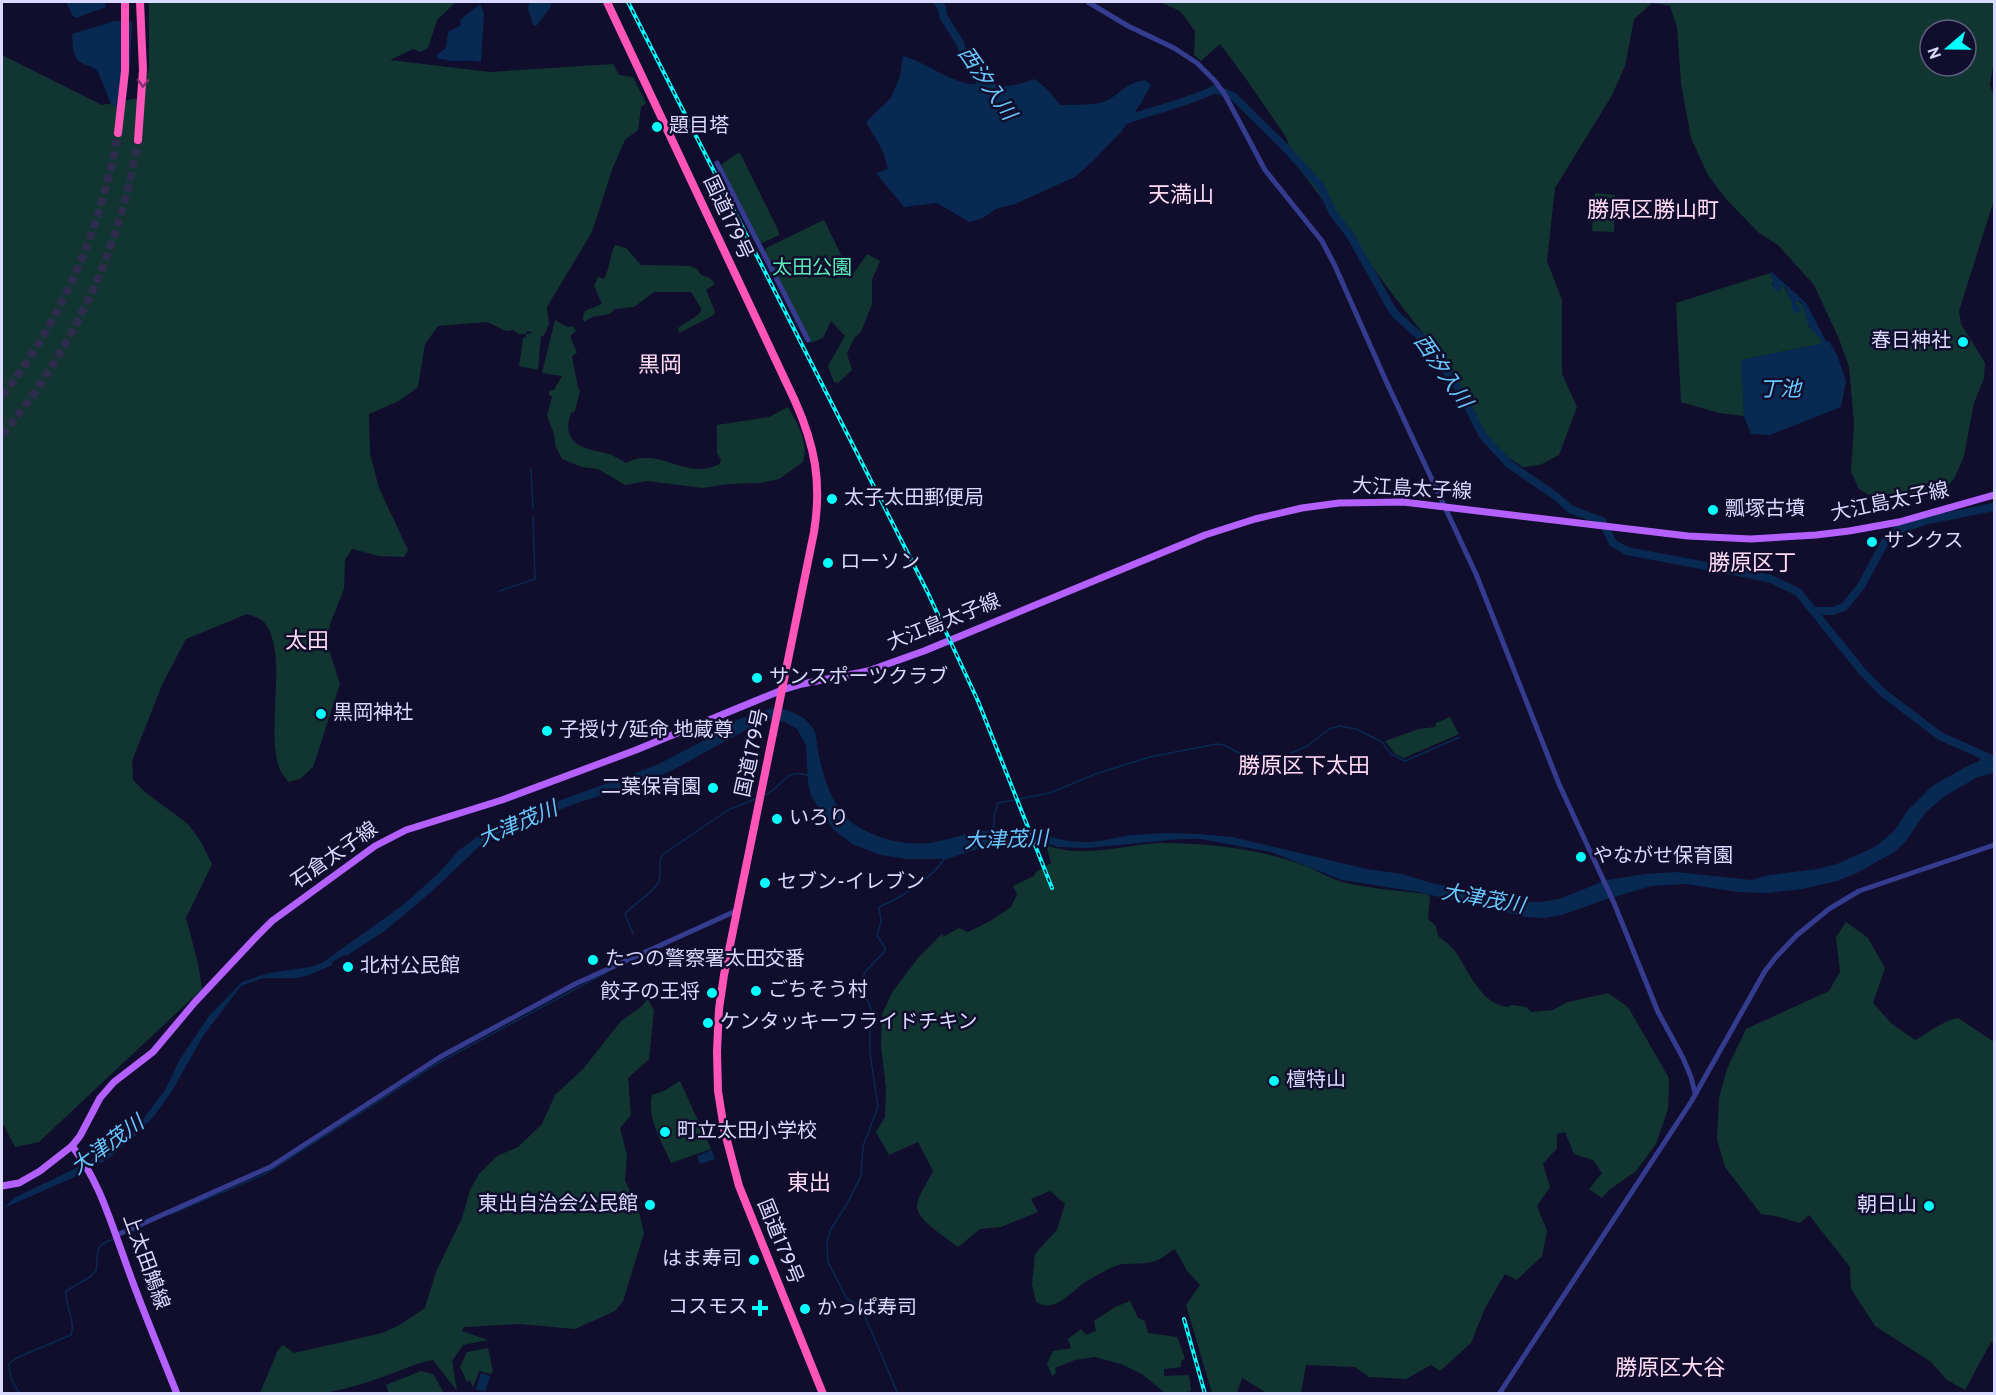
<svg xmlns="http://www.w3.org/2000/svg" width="1996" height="1395" font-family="Overpass,'Noto Sans JP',sans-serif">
<rect width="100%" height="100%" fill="#100e2c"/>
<!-- green -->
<g fill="#113631" fill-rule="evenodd">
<path d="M149 2H456L437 20 428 48 420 52 413 49 390 60 490 72 613 64 619 75 633 77 646 103 641 107 638 130 625 140 613 167 592 232 547 307 549 324 543 337 541 335 538 370 519 366 523 338H526V334L533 333 528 331 525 334H518L513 330 506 331 487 322 438 326 425 344 418 387 399 401 369 414 370 454 379 488 408 550 404 557 379 556 352 549 345 560 344 589 330 624 327 644 340 684 313 767 300 779 288 782C286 778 282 774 280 770 264 731 290 654 264 622 260 618 253 616 247 614L186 639 162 685 132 761 133 780 145 792 188 824 201 842 212 864 186 918 198 963 202 989 39 1142 15 1147 2 1122V55L102 105 139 98 149 69Z"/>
<path d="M1160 2H1994V60L1990 85 1994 97V200L1959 311 1961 324 1985 363 1984 378 1974 403 1964 456 1954 479 1943 490 1932 492 1869 495 1859 489 1851 472 1854 423 1849 367 1839 339 1814 285 1778 245 1759 233 1726 199 1708 175 1691 138 1681 84 1677 27 1670 6 1652 3 1634 19 1625 66 1611 97 1555 188 1547 261 1562 300V374L1577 407 1559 455 1540 465 1523 467 1506 456 1481 430 1437 351 1396 299 1296 164 1286 137 1244 76 1220 44 1201 61 1194 55 1195 31 1180 11ZM1930 30H1966V66H1930Z"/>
<polygon points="738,153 740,153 779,232 779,235 762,243 760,243 721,167 722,164"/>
<polygon points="1595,193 1615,195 1614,232 1592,231"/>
<polygon points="824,220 849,271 851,270 854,273 867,254 880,261 872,280 872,304 861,332 854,338 847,354 852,370 838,383 834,382 828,366 845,336 831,321 823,338 811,343 765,252 766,248"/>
<path d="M615 245 626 248 641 265 690 266 697 269 701 275 710 278 715 284 706 290 715 311 714 315 679 333 678 328 698 315 702 310 691 292H654L634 307 614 309 610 314 592 317 584 322 583 317 585 311 602 304 594 286 598 277 604 279C610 268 609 257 615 245Z"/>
<path d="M1770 273 1773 280 1772 285 1782 284C1785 288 1790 298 1793 303L1792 309 1796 300 1803 305 1809 327 1818 335 1822 342 1820 344 1742 360 1744 416 1719 413 1681 402 1676 303Z"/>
<path d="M555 320 567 327 573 326 576 331 571 335V339L577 353 572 356 578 388 580 391 575 411 571 413C570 417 568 423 568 427 570 450 593 449 609 454 615 456 620 460 626 463 655 448 673 470 702 469 708 469 715 466 720 464L721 460 717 453V425L769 417 788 407C798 425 809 442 803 462L779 479 759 483 728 484 703 488 647 481 625 485 598 469 582 467 562 459 556 447 553 431 547 416 552 397 549 394V391L554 390 562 376 542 373Z"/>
<polygon points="1450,717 1459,734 1404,758 1395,754 1385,741 1419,729 1435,727 1436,723"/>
<path d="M1160 843C1207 843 1254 848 1300 864 1316 869 1329 879 1346 883 1373 889 1401 891 1428 894L1430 898 1428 919 1436 926 1438 936C1443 940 1451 945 1455 951 1469 971 1481 1005 1508 1007L1511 1005 1526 1007 1531 1012 1553 1010 1568 1002 1608 993 1628 1007 1669 1078 1668 1109 1656 1144 1636 1171 1609 1190 1602 1198 1589 1189 1602 1173 1593 1160 1574 1154 1565 1132 1557 1134V1148L1543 1164 1550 1187 1537 1206 1547 1231 1542 1256 1517 1280 1505 1274 1485 1308 1471 1343 1440 1371 1431 1365 1406 1379 1369 1377 1355 1367 1306 1365 1301 1393H1267L1242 1378 1237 1393H1212L1186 1305 1200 1285 1187 1271 1175 1249C1168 1253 1162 1259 1155 1261 1142 1265 1134 1263 1122 1264 1114 1265 1092 1278 1084 1283 1071 1292 1054 1314 1036 1302L1032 1284 1035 1254 1057 1230 1065 1204 1050 1191 1031 1199 1038 1212 1001 1227 980 1229 958 1247C948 1239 917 1220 917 1207 917 1196 928 1182 933 1171L918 1142 889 1155 876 1132 885 1117 886 1088 881 1046 882 1014 893 991 918 958 942 934 943 937 959 928 968 932 992 920 1011 907 1017 894 1013 886 1034 876 1036 872 1051 863 1046 845C1083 859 1122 845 1160 843Z"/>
<path d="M1846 922 1868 938 1885 968 1873 1003 1892 1024 1915 1040C1930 1032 1942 1021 1958 1018L1994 1042V1343L1991 1342 1965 1390 1947 1380 1931 1362 1875 1326 1851 1289 1850 1267 1809 1215 1800 1223 1775 1216 1761 1214 1725 1167 1717 1139 1719 1098 1727 1069 1746 1029 1829 991 1840 972 1836 937Z"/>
<path d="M648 999 654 1011 649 1059 628 1078 631 1115 620 1128 627 1155 625 1180 639 1212 644 1233 623 1301 615 1311 575 1329 520 1324 464 1327 462 1331 488 1340 463 1345 452 1361 457 1391 433 1360C418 1362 407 1368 393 1373 372 1381 351 1388 329 1392L328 1393H260L278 1350 283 1345 294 1353 382 1333 398 1326 425 1308 436 1272 462 1218 470 1190 479 1174 497 1156 518 1147 542 1124 555 1095 583 1069 621 1021 641 1007Z"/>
<path d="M680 1081 711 1149 671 1163C663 1144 646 1117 652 1095L664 1091Z"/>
<polygon points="1130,1301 1138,1318 1145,1321 1148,1333 1177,1337 1185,1358 1181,1362 1181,1367 1164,1369 1164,1376 1189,1375 1191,1391 1182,1393 1165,1393 1142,1374 1121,1364 1095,1357 1075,1360 1055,1368 1056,1373 1052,1376 1047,1364 1053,1351 1071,1348 1068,1339 1081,1329 1086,1335 1096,1331 1094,1321 1115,1307"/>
<polygon points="488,1348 493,1371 491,1374 479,1371 473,1387 470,1380 467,1382 460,1367 467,1352"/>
<polygon points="421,1371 433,1374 444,1393 389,1393 386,1385"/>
</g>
<!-- water -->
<g fill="#082a52">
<polygon points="66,2 105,2 106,7 76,18 72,15"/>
<polygon points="535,2 551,2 551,7 536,26 533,25 528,8 529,3"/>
<path d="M480 4 484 13 481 62C472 60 463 61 454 61 449 61 444 59 438 59L436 56 446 48 448 32 461 25 460 20Z"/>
<path d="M115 21 132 22 130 66 125 106H112L98 72C93 66 87 66 80 62 72 57 73 43 72 34Z"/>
<path d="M903 56C931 63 961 93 990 82 1005 90 1020 84 1035 79L1048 90 1060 105C1072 104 1092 106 1103 102 1121 95 1124 83 1145 80L1151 85 1141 103 1121 132 1093 161 1075 177 1015 204 996 209 983 218 969 222 937 203 904 207 876 173 888 169 883 151 866 122 891 98 900 76Z"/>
<path d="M1772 272 1806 303 1826 341H1829L1837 355 1846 381 1841 407 1770 435 1751 434 1744 416 1741 360 1820 344 1822 342C1819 335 1813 333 1809 326 1805 319 1806 309 1801 302L1795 301 1801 310 1798 313H1795L1792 309V302C1788 296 1787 287 1781 284L1782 290 1778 292 1773 287V280L1770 273Z"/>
<path d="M776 707C789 711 803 714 811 726 818 734 816 742 818 751 824 782 835 816 864 830 887 842 915 847 939 841 959 837 977 830 997 830 1013 831 1032 832 1047 836 1059 839 1070 842 1082 842 1099 843 1115 837 1132 835 1166 832 1198 833 1232 837L1367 869 1402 874 1428 882 1497 897 1524 902H1541L1559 899 1607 880 1646 874 1676 872 1751 880 1769 875 1817 869 1837 864 1875 847 1894 831 1908 810 1932 786 1964 768 1979 761 1980 759 1994 754V773L1978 777 1945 796 1925 813 1906 841 1896 851 1857 873 1837 881 1802 889 1767 893 1738 892 1686 884 1651 886 1604 900 1562 915 1545 918 1526 917 1418 892 1342 880 1271 852 1201 839H1180L1088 848 1058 847 1046 843 1022 841 996 847H983L947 859H907L881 855 852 844 834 830 811 796 808 782 806 745 797 729 785 722 770 719 753 726 669 772 641 783 577 803 501 832 482 844 432 891 385 931 346 956 344 955 332 962V965L309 975 297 978H263L241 986 203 1036 172 1091 154 1116 136 1135 108 1159 79 1175 4 1208 14 1198 89 1162 138 1126 165 1090 180 1059 209 1016 242 982 269 973 310 967 322 963 403 905 439 873 458 851 485 831 504 821 657 765 703 741 737 720Z"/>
<polygon points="712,1150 715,1159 700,1164 697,1156"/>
<polygon points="481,1373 490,1376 485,1392 476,1389"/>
</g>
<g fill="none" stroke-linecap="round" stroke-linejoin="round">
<!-- stream -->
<g stroke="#082a52" stroke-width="1.5">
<polyline points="531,469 533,509"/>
<polyline points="500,591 535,579 533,517"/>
<path d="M765 795C782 787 787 766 810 776"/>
<polyline points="993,831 995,812 998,803 1050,793 1098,773 1150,757 1216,744 1224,745 1241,754 1261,753 1278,759 1284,758 1287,755 1309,745 1329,729 1340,726 1356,729 1382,742 1391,754 1405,761 1460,737"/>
<path d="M633 934 625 914C634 903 650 896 658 883 663 874 657 864 662 855L728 810 755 799"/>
<polyline points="171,1214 265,1174 438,1063 607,972"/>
<polyline points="130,1233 142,1227"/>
<path d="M20 1394C13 1385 9 1375 9 1364L16 1358 71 1335C76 1322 65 1307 66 1291L90 1277 96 1271C100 1251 91 1247 114 1239"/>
<path d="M898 1394 861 1307 847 1299 828 1262 827 1241 831 1229 847 1204 861 1176 863 1146 878 1107 870 1053V1029L872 1011 864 992 862 979 866 971 885 951V948L877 935 881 922 879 907C901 898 932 878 945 858"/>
</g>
<!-- river -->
<g stroke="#082a52" stroke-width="8">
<polyline points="937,2 942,8 943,16 960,43 967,64 987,92"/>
<path d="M1123 121C1154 109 1186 104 1215 89L1233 96 1284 146 1321 187 1333 213 1350 235 1390 306 1396 315 1421 337 1434 353 1460 391 1483 436 1509 464 1557 497 1570 509 1602 521 1613 543 1627 551 1749 574 1771 579 1798 592 1861 670 1882 692 1940 736 1994 760"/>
<polyline points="1815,611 1833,611 1844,607 1861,586 1886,540 1895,531 1928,520 1994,507"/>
</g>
<!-- highway-tunnel -->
<g stroke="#2e2c4c" stroke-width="8" stroke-dasharray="8 4" stroke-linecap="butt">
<path d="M2 396C62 319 101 229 118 133"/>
<path d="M2 435C73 349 120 249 138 140"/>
</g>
<!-- minor -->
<g stroke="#353b8f" stroke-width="5">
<polyline points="1088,2 1128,26 1174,48 1197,63 1214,80 1224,93 1265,170 1322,241 1335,266 1386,381 1476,574 1559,784 1614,903 1658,1012 1683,1058 1691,1077 1695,1093"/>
<polyline points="717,163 808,340"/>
<polyline points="117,1235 270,1167 440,1057 575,984 738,910"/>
<polyline points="1499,1394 1691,1102 1765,971 1776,957 1797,935 1829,909 1859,891 1994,845"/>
</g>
<!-- major -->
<g stroke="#b360ff" stroke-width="7">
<path d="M72 1146C98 1179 109 1217 123 1255 139 1302 159 1348 177 1394"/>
<polyline points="2,1186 19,1183 40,1171 72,1146 80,1136 100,1098 114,1082 153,1052 195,1002 258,935 272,921 375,846 406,830 502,800 636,750 782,690 802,684 868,671 924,651 1205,535 1255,519 1302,508 1339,503 1403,502 1688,536 1751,539 1816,535 1849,531 1899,522 1994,495"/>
</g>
<!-- highway -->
<g stroke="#ff54b8" stroke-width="8">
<path d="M607 2 795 401C815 446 822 482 814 532L724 975 719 1009 717 1051 718 1091 724 1129 739 1186 823 1394"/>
<polyline points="118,133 125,71 125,2"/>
<polyline points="138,140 143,70 140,2"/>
</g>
<!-- rail casing -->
<g stroke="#05fffe" stroke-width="4">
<g id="rail">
<polyline points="628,2 927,591 978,701 1052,888"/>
<polyline points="1184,1319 1205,1394"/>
</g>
</g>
<!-- rail -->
<use href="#rail" stroke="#100e2c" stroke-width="1.5" stroke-dasharray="4.5" stroke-linecap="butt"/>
</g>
<!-- one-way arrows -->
<defs><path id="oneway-chevron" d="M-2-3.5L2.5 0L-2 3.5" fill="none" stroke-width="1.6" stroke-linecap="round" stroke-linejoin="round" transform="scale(1.5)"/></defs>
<use stroke="#883172" href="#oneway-chevron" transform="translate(143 83) rotate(92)"/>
<!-- markers -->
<g fill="#05fffe" stroke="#100e2c" stroke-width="2">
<circle cx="657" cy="127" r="6"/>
<circle cx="1963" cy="342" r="6"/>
<circle cx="832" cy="499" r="6"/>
<circle cx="1713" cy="510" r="6"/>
<circle cx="1872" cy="542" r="6"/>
<circle cx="828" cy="563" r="6"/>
<circle cx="757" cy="678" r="6"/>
<circle cx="321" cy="714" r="6"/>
<circle cx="547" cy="731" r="6"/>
<circle cx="713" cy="788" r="6"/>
<circle cx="777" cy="819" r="6"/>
<circle cx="1581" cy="857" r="6"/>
<circle cx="765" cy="883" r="6"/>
<circle cx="593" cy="960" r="6"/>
<circle cx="348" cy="967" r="6"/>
<circle cx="756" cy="991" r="6"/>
<circle cx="712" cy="993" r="6"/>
<circle cx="708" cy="1023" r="6"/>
<circle cx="1274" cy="1081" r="6"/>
<circle cx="665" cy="1132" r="6"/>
<circle cx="650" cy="1205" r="6"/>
<circle cx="1929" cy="1206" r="6"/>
<circle cx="754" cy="1260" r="6"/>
<path d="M757 1299h6v6h6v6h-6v6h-6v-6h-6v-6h6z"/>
<circle cx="805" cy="1309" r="6"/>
</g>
<g text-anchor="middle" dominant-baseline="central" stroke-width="5" stroke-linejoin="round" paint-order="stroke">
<!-- poi labels -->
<g font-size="20" fill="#dad9ff" stroke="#100e2c" text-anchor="start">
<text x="669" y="127">題目塔</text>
<text x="1951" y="342" text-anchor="end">春日神社</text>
<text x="844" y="499">太子太田郵便局</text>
<text x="1725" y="510">瓢塚古墳</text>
<text x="1884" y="542">サンクス</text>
<text x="840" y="563">ローソン</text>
<text x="769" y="678">サンスポーツクラブ</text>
<text x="333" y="714">黒岡神社</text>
<text x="559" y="731">子授け/延命 地蔵尊</text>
<text x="701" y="788" text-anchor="end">二葉保育園</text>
<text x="789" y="819">いろり</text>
<text x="1593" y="857">やながせ保育園</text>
<text x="777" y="883">セブン-イレブン</text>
<text x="605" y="960">たつの警察署太田交番</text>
<text x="360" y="967">北村公民館</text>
<text x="768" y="991">ごちそう村</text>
<text x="700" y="993" text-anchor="end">餃子の王将</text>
<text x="720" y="1023">ケンタッキーフライドチキン</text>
<text x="1286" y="1081">檀特山</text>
<text x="677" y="1132">町立太田小学校</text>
<text x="638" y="1205" text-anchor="end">東出自治会公民館</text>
<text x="1917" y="1206" text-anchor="end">朝日山</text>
<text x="742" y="1260" text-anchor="end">はま寿司</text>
<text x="748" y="1308" text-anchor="end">コスモス</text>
<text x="817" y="1309">かっぱ寿司</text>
</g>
<!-- street labels -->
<g font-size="20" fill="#dad9ff" stroke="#100e2c">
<text transform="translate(727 218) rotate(65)">国道179号</text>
<text transform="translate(1412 490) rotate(3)">大江島太子線</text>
<text transform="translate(1890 503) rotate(-12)">大江島太子線</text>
<text transform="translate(944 623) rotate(-22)">大江島太子線</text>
<text transform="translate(753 753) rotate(-78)">国道179号</text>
<text transform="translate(335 856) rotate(-35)">石倉太子線</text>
<text transform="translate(779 1242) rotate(68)">国道179号</text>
<text transform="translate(145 1262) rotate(70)">上太田鵤線</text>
</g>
<!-- park labels -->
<g font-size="20" fill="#59ebb7" stroke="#100e2c">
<text x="812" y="269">太田公園</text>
</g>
<!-- water labels -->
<g font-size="21" font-style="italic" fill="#67c9ff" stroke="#100e2c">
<text transform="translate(986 84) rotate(55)">西汐入川</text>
<text transform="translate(1442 372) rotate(55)">西汐入川</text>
<text x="1780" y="390">丁池</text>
<text transform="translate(518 825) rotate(-23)">大津茂川</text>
<text transform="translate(1006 841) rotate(-2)">大津茂川</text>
<text transform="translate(1483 900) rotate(10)">大津茂川</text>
<text transform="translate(108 1146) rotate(-36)">大津茂川</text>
</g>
<!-- quarter labels -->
<g font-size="22" fill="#ffdbf6" stroke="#100e2c">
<text x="1181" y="196">天満山</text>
<text x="1653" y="211">勝原区勝山町</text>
<text x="660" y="366">黒岡</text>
<text x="1752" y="564">勝原区丁</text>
<text x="307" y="642">太田</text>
<text x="1304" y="767">勝原区下太田</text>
<text x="809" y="1184">東出</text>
<text x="1670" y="1369">勝原区大谷</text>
</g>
</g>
<!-- border -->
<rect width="1996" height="1395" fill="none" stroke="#dad9ff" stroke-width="6"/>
<!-- north arrow -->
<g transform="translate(1948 48) rotate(250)"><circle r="28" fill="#100e2c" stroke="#615f80" stroke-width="1.5"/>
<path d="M0-4.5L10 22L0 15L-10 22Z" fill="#05fffe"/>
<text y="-9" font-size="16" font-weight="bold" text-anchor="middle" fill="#dad9ff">N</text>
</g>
</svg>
